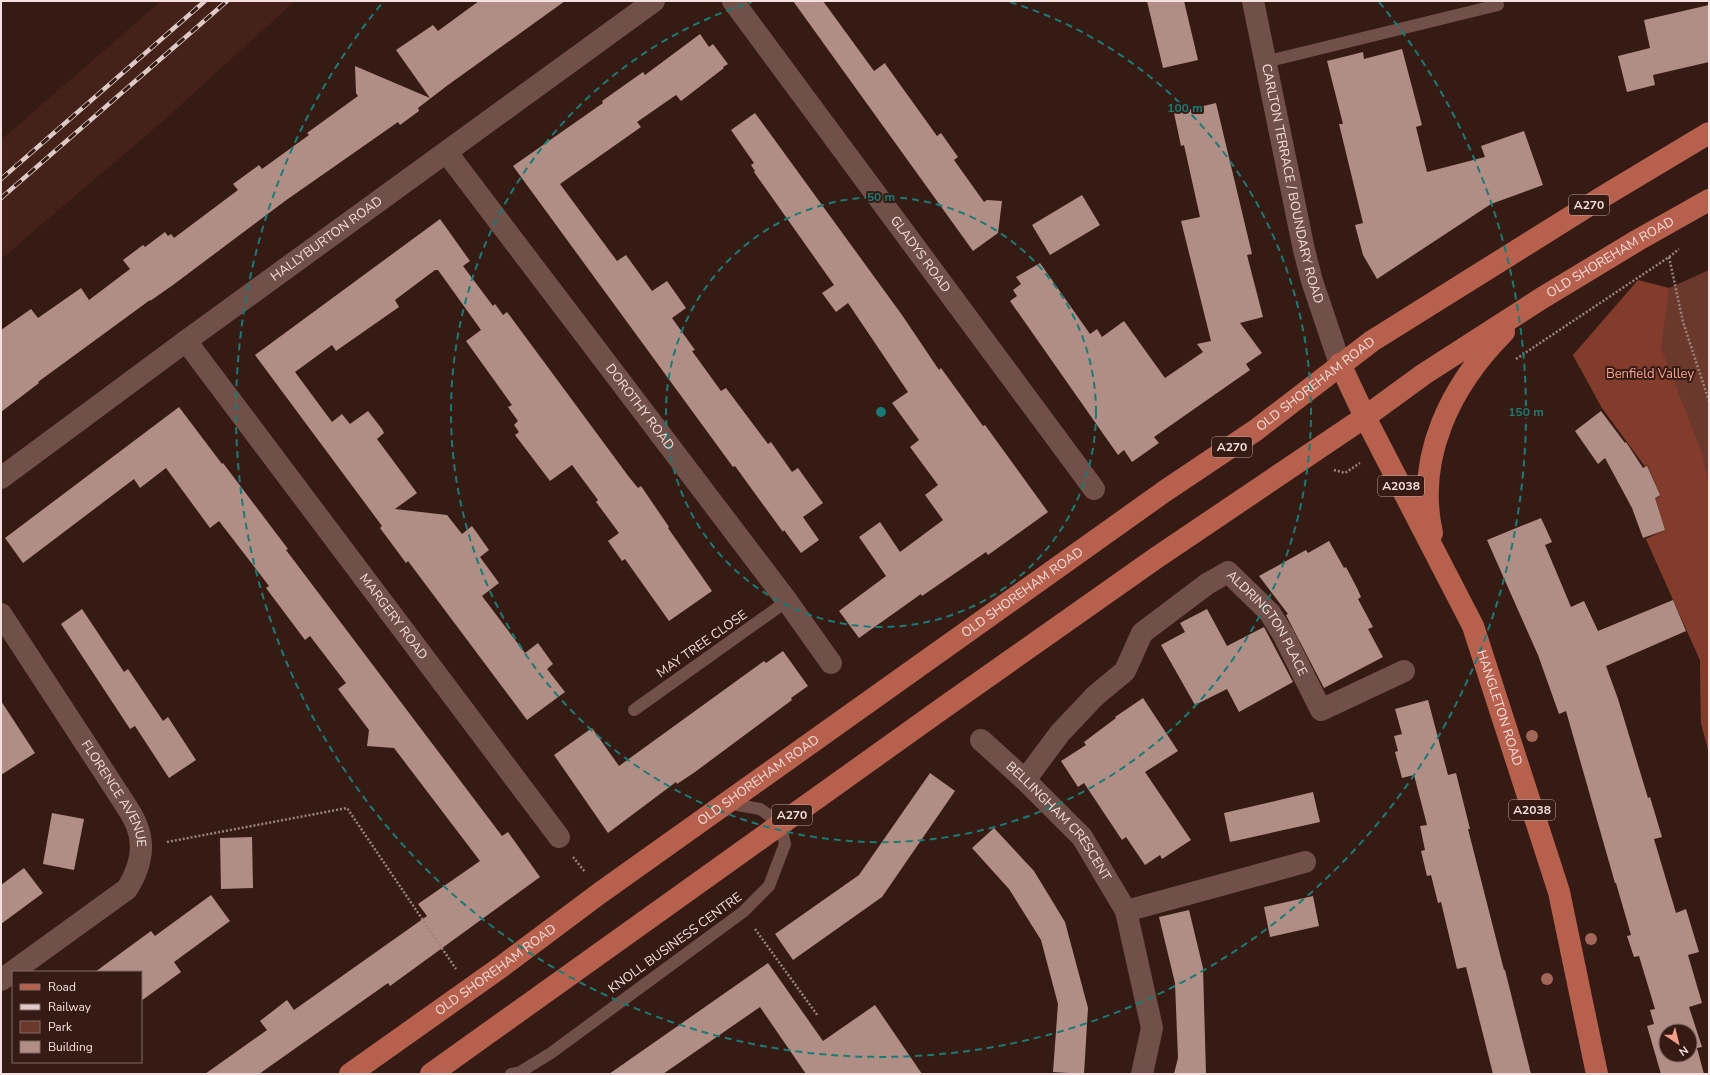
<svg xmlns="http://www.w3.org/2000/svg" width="1710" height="1075" font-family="'Nunito Sans',sans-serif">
<rect width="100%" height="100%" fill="#361b14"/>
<!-- built -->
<polygon fill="#44221a" points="161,1 295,1 162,122 1,259 1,140"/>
<!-- green -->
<polygon fill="#6b382c" points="1709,270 1709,753 1701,723 1700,660 1646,539 1661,531 1650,500 1656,497 1644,465 1602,408 1573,355 1669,288"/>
<!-- forest -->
<polygon fill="#833b2b" points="1638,280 1669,288 1661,348 1702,453 1709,487 1709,753 1701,723 1700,660 1646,539 1666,531 1656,500 1661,496 1648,464 1644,465 1602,408 1573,355"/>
<!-- building -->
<g fill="#b18e85" fill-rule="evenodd">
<polygon points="479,1 565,1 448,85 418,108 419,111 400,125 398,122 285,201 173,285 150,301 150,300 38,382 39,383 1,412 1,330 31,309 38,318 81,288 89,300 130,269 123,260 143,245 145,247 165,232 168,236 171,234 174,238 238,190 233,184 259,165 262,169 309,135 307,133 358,96 356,93 355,66 430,98 396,50 433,25 438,31"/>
<polygon points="793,1 823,1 874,71 885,63 886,65 937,136 941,133 958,157 954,160 984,202 987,200 1002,201 998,233 973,251"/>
<polygon points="1147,1 1184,1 1198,60 1163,68"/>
<polygon points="1709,5 1709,62 1653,75 1655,85 1627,92 1618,56 1650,48 1644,20"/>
<polygon points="700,34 709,47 713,44 728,64 723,67 724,68 681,101 676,95 637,122 641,127 560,184 617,261 626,255 652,291 667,281 686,308 672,318 695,350 692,351 721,391 726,388 768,444 771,442 792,472 798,468 823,503 803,517 819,540 801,553 784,530 783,532 735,466 733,467 513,166 603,103 602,101 643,72 645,75"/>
<polygon points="1402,49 1422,125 1416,127 1427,172 1485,157 1481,146 1524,131 1543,185 1491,204 1377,279 1363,255 1355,225 1363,223 1339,124 1343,124 1327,61 1363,52 1364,59"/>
<polygon points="1216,103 1252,254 1247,255 1263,317 1240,323 1262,353 1246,364 1250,370 1154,437 1159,443 1132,462 1124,450 1118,455 1010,301 1017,296 1013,290 1021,284 1016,277 1040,263 1090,334 1097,329 1102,337 1124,321 1165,378 1203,352 1197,344 1211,341 1181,221 1200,217 1184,145 1181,146 1174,113"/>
<polygon points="755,113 902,315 939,370 941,368 983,426 985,425 1048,512 988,555 986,552 922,596 921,594 859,638 839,611 886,576 859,537 880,522 900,552 943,520 925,495 938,485 910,447 919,440 892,403 908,392 848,303 836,312 822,293 834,285 754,172 755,171 751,165 754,163 731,130"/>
<polygon points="1082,195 1100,225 1050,255 1032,225"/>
<polygon points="440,219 470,261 463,266 493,306 495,304 503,315 507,312 629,477 638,488 641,486 669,527 668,528 712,591 669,621 625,559 622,561 608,541 619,533 596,502 598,500 572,465 550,481 515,435 519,432 514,425 518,421 508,407 512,405 466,341 481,330 438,270 435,270 395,300 399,307 336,351 332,345 295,372 332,422 342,414 350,424 368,411 382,429 384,433 377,439 417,493 395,509 447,515 462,534 472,526 489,550 480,557 499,583 482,596 525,653 538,643 553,664 547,669 565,692 527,720 408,561 406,563 380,528 382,526 255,355"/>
<polygon points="179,407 222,464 223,463 288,549 286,550 502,836 508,832 540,877 390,986 388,983 259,1074 205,1074 267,1030 260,1021 287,1000 294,1010 427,916 418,904 480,861 394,748 367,746 369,730 338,689 346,683 310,636 305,640 266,588 269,586 219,521 210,528 166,468 140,488 134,479 23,563 5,538"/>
<polygon points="1601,411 1625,443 1626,442 1643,468 1647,466 1660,495 1655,498 1665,530 1643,538 1632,508 1605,458 1598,464 1575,431"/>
<path d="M1541 518 1552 542 1545 545 1571 607 1584 601 1598 631 1673 600 1686 631 1606 666 1618 699 1648 798 1650 797 1662 837 1654 839 1676 913 1686 909 1699 952 1688 955 1702 1003 1689 1007 1702 1047 1697 1048 1704 1074H1661L1647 1026 1654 1024 1650 1010 1655 1009 1639 956 1634 957 1627 936 1631 935 1616 883H1615L1566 711 1559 714 1538 655 1487 540ZM1666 1031H1690V1055H1666Z"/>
<polygon points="1329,541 1344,568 1346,567 1357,588 1361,597 1358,599 1373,627 1368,629 1383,657 1324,688 1286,615 1288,614 1259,576 1306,550 1308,553"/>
<polygon points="82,609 124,672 128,669 163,721 168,717 196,760 169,778 135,726 130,729 61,624"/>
<polygon points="1207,609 1227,646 1264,627 1293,682 1239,712 1227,689 1195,705 1161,645 1185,632 1180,623"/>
<polygon points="783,651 808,686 791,698 792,700 695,772 677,784 676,782 608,833 554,755 592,728 619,766 764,661 766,663"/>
<polygon points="1143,698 1178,751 1145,772 1191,840 1162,859 1160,855 1145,865 1126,837 1122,840 1084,783 1078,787 1061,761 1086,745 1084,742 1116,718 1115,717"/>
<polygon points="1428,700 1448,775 1456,773 1470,829 1468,829 1504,970 1505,970 1531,1074 1493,1074 1466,967 1457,969 1441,902 1438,903 1431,875 1427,876 1421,851 1425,850 1420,826 1427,825 1414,775 1402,778 1395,752 1398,751 1394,736 1402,734 1395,709"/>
<polygon points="1,701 35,753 1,775"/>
<polygon points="930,773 955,791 882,897 793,960 775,934 859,875"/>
<polygon points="1313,792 1320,822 1230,842 1224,813"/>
<polygon points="52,813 84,819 74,870 43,864"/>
<polygon points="994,828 1034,871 1065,922 1088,1008 1084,1074 1053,1072 1058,1004 1041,940 1009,889 972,848"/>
<polygon points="252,837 253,888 221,889 220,838"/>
<polygon points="24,868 43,893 1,924 1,885"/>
<polygon points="211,895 230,921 174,962 181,972 141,1001 141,972 95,972 151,931 155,936"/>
<polygon points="1313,896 1319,926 1270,937 1264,907"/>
<polygon points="1189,910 1203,968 1206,1074 1174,1074 1178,1058 1175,983 1159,917"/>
<polygon points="768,963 823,1041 875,1005 922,1074 806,1074 760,1007 663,1074 609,1074"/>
</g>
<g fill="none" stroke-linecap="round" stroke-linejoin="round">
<!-- path -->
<g stroke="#9b847e" stroke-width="2.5" stroke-dasharray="2 2" stroke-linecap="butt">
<polyline points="1669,257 1683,322 1709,401"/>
<polyline points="1516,359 1669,257 1679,249"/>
<polyline points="1334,470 1345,473 1360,463"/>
<polyline points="167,842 347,808 456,969"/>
<polyline points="573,857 585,872"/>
<polyline points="755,929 818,1016"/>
</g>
<!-- service -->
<g stroke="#705049" stroke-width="12">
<polyline points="1265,62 1498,5"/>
<polyline points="634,710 787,601"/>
<polyline points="511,1074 520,1072 551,1053 743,912 769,886 785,844 780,823 760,809 726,803"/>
</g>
<!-- minor -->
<g stroke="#705049" stroke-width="22">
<path id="s1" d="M733 1 1094 489"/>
<path id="s2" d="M447 153 787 601 831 663"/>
<path id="s3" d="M186 341 559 837"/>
<path id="s4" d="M1 478 186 341 654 1"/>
<path id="s5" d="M1 614 123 801C128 809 134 817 137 826 146 849 139 870 127 889L1 980"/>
<path id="s6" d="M981 740 1025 780 1082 837 1126 911 1152 1028 1142 1074"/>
<path id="s7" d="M1025 780 1060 733 1095 696 1125 671 1142 633 1207 584 1228 572 1270 613 1283 634 1321 710 1404 671"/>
<polyline points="1126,911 1305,862"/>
</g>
<!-- secondary -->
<path stroke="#705049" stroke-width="22" id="s8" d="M1253 1 1304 250 1312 281 1340 364"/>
<!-- primary -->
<g stroke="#b7604d" stroke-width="22">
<path id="s9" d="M1340 364 1365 417 1473 626 1559 892 1597 1074"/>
<path d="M1432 533C1415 457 1451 385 1504 332"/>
<path id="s10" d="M350 1074 501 967 600 893 1165 491 1256 430 1372 341 1604 196 1709 133"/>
<path id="s11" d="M431 1074 943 708 1156 558 1365 417 1424 374 1542 298 1638 240 1709 200"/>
</g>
<!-- rail casing -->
<g stroke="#dec9c5" stroke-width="4.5">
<g id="rail">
<polyline points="1,179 205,1"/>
<polyline points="1,198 227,1"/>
</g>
</g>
<!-- rail -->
<use href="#rail" stroke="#361b14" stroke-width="3" stroke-dasharray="9" stroke-linecap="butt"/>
</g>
<!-- trees -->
<g fill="#a26758">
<circle cx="1532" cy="736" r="6"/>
<circle cx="1591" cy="939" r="6"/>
<circle cx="1547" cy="979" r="6"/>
</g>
<!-- distance rings -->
<g fill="none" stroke="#1a7b74" stroke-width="2" stroke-dasharray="7 5">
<circle cx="881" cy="412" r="215"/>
<path d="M1010 2A430 430 0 1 1 752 2"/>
<path d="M1379 2A645 645 0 1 1 383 2"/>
</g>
<g text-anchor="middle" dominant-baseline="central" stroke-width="4" stroke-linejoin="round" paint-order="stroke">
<!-- shield labels -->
<g fill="#361b14" stroke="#bba5a0" stroke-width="1">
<rect x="1569" y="195" width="40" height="20" rx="3"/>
<rect x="1212" y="437" width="40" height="20" rx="3"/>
<rect x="1378" y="476" width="46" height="20" rx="3"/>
<rect x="1509" y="800" width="46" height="20" rx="3"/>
<rect x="772" y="805" width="40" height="20" rx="3"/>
</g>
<g font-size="12" font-weight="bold" fill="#f4e0dc">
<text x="1589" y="205">A270</text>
<text x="1232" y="447">A270</text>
<text x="1401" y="486">A2038</text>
<text x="1532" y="810">A2038</text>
<text x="792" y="815">A270</text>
</g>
<!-- street labels -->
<g font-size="13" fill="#f4e0dc" stroke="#361b14">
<text stroke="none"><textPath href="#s8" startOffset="187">CARLTON TERRACE / BOUNDARY ROAD</textPath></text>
<text stroke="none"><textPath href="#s4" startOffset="404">HALLYBURTON ROAD</textPath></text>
<text stroke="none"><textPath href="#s1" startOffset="315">GLADYS ROAD</textPath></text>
<text stroke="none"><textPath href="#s11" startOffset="1435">OLD SHOREHAM ROAD</textPath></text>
<text stroke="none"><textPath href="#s10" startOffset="1187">OLD SHOREHAM ROAD</textPath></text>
<text stroke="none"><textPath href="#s2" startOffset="319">DOROTHY ROAD</textPath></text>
<text stroke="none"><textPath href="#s10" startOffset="827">OLD SHOREHAM ROAD</textPath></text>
<text stroke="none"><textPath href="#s3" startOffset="345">MARGERY ROAD</textPath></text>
<text stroke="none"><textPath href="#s7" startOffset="361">ALDRINGTON PLACE</textPath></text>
<text transform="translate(702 644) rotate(-35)">MAY TREE CLOSE</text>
<text stroke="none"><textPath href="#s9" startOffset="380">HANGLETON ROAD</textPath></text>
<text stroke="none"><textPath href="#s10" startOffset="503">OLD SHOREHAM ROAD</textPath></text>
<text stroke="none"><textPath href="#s5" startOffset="213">FLORENCE AVENUE</textPath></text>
<text stroke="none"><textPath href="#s6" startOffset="113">BELLINGHAM CRESCENT</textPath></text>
<text transform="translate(675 943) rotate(-36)">KNOLL BUSINESS CENTRE</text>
<text stroke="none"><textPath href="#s10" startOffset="179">OLD SHOREHAM ROAD</textPath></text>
</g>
<!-- park labels -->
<g font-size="13" fill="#faa590" stroke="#361b14">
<text x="1650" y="374">Benfield Valley</text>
</g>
</g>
<circle cx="881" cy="412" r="6" fill="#1a7b74" stroke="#361b14" stroke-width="2"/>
<g font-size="12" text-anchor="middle" font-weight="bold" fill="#1a7b74" stroke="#361b14" stroke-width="4" stroke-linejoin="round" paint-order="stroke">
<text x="1185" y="112">100 m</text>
<text x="881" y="201">50 m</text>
<text x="1526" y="416">150 m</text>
</g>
<!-- border -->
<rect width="1710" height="1075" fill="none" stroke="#f4e0dc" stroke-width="4"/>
<!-- legend -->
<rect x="12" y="971" width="130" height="92" fill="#361b14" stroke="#826a64"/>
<rect x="20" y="984" width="20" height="6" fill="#b7604d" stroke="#826a64"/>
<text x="48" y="991" font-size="12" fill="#f4e0dc">Road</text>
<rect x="20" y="1004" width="20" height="6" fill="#dec9c5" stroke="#826a64"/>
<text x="48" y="1011" font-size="12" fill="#f4e0dc">Railway</text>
<rect x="20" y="1021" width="20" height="12" fill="#6b382c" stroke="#826a64"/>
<text x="48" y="1031" font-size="12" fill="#f4e0dc">Park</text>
<rect x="20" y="1041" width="20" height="12" fill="#b18e85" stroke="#826a64"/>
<text x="48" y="1051" font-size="12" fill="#f4e0dc">Building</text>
<!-- north arrow -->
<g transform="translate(1678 1043) rotate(145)"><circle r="19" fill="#361b14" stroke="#826a64"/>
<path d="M0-3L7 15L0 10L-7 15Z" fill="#f49e89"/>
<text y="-6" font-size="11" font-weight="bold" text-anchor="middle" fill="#f4e0dc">N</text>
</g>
</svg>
